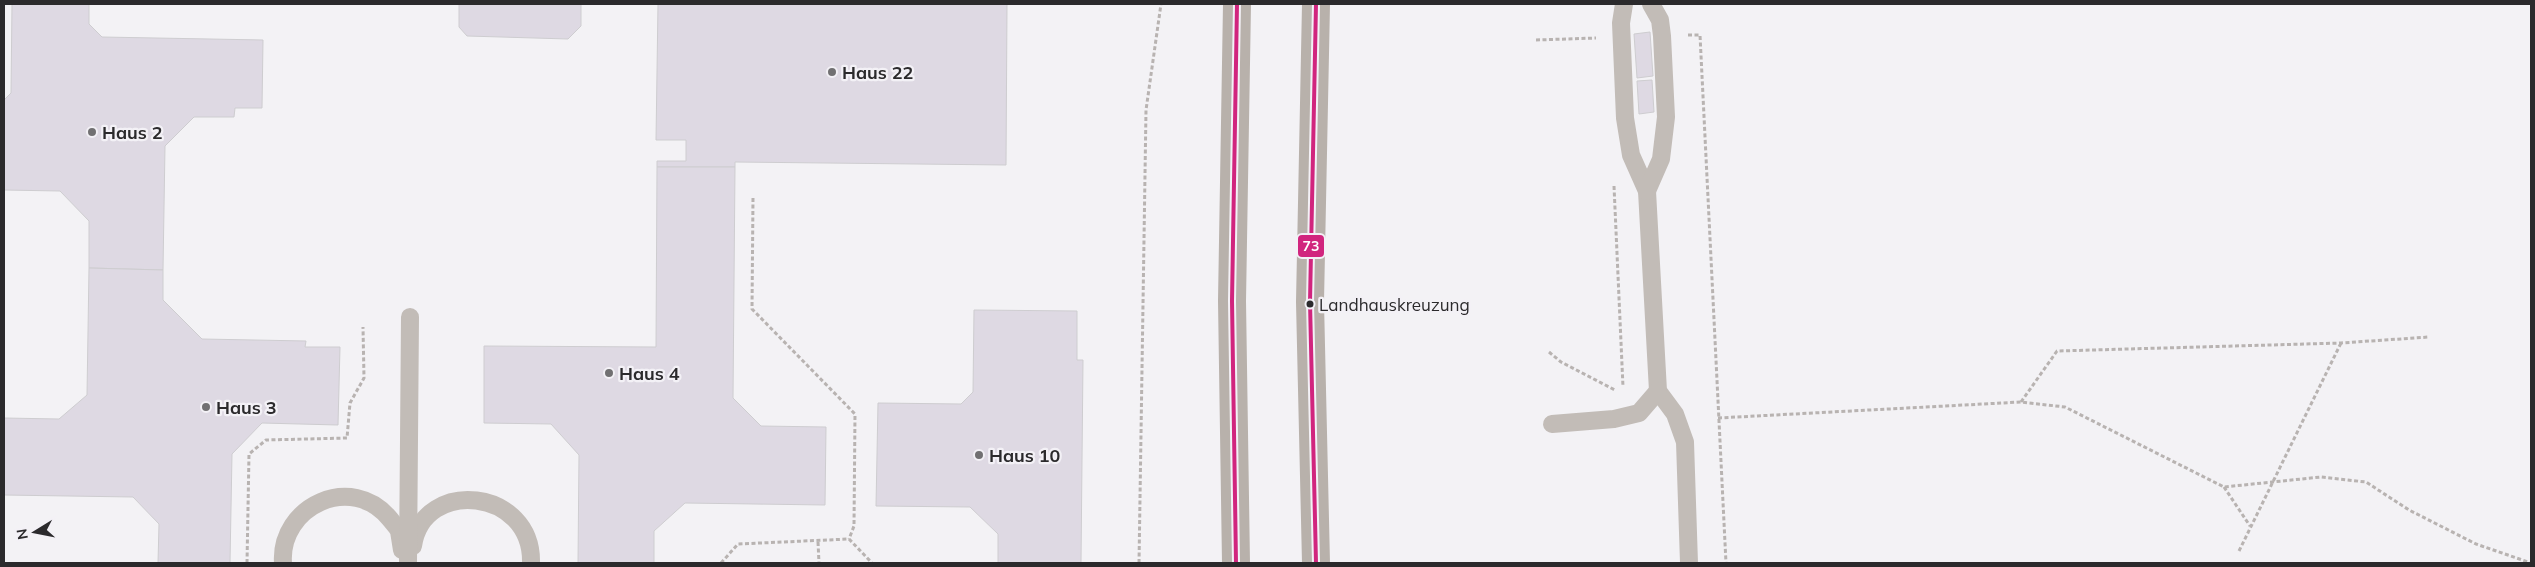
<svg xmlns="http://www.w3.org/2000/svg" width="2535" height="567" font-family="Mulish,sans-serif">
<rect width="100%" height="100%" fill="#f3f2f5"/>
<!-- building -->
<g fill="#ded9e3" stroke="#cecdd0">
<polygon points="12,4 89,4 89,24 102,37 263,40 262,108 235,108 234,117 194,117 165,146 163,270 89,268 89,221 60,191 4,190 4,100 11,93"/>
<polygon points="459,4 581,4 581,26 568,39 467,36 459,27"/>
<polygon points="658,4 1007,4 1006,165 735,162 735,167 657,167 657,161 686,161 686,140 656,140"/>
<polygon points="1650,32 1653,76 1637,78 1634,34"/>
<polygon points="1652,80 1654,112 1639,114 1637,81"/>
<polygon points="657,167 735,167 733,398 761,426 826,427 825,505 685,503 654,531 654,563 578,563 579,455 551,424 484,423 484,346 656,347"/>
<polygon points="89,268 163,270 163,300 202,339 306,341 305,347 340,347 338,425 262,423 232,454 230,563 158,563 159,524 133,497 4,495 4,418 59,419 87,395"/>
<polygon points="974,310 1077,311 1077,360 1083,360 1081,563 998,563 998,534 970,507 876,506 878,403 961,404 973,392"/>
</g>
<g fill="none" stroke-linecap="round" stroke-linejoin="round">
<!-- path -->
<g stroke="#b8b3b1" stroke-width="3" stroke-dasharray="4 2.5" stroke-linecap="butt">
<polyline points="1688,35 1700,35 1726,563"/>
<polyline points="1536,40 1596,38"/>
<polyline points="1614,186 1623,387"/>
<polyline points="753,198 752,309 855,414 854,526 849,539"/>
<polyline points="1549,352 1561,362 1615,390"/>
<polyline points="2021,402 2057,351 2341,343 2429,337"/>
<polyline points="1718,418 2021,402 2065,407 2224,487 2321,477 2366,482 2409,510 2476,544 2531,563"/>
<polyline points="2224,487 2250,526"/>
<polyline points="849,539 872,563"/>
<polyline points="818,542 819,563"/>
<polyline points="2239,551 2341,343"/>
<polyline points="247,563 249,454 266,440 347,438 350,403 364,378 363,327"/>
<polyline points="721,563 738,544 849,539"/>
<polyline points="1139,563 1146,110 1161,4"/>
</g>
<!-- lane -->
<g stroke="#c2bcb7" stroke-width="18">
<polyline points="1624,4 1621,23 1625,118 1631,155 1647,191 1658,391 1675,414 1685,442 1689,563"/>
<polyline points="1647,191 1661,159 1666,117 1662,36 1660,20 1651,4"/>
<polyline points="1552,424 1614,419 1639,413 1658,391"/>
<path d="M413 546C423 477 533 488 531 563"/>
<path d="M283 563C279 506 352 472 390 519 393 523 397 527 399 531 400 537 401 544 402 550"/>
<polyline points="408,563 410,317"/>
</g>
<!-- secondary -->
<g stroke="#b8b1ab" stroke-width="28">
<polyline points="1316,4 1310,302 1316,563"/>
<polyline points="1236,563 1232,301 1237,4"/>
</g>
<!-- bus-1 casing -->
<g stroke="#f3f1f6" stroke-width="8">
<g id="bus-1">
<polyline points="1316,4 1310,302 1316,563"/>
<polyline points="1236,563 1232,301 1237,4"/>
</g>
</g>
<!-- bus-1 -->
<use href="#bus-1" stroke="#d1257e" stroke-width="4"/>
</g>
<!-- markers -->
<g fill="#717072" stroke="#f3f1f6" stroke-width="2">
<circle cx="832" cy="72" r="5"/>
<circle cx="92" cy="132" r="5"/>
<circle cx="609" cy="373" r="5"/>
<circle cx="206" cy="407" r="5"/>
<circle cx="979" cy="455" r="5"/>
</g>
<circle fill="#2b2a2c" stroke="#f3f1f6" stroke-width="2" cx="1310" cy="304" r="4.5"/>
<g text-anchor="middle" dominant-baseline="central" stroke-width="4.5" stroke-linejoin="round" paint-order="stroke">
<!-- bus labels -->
<g font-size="17" fill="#2b2a2c" stroke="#f3f1f6" text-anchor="start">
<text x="1319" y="304">Landhauskreuzung</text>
</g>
<!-- poi labels -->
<g font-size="18" font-weight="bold" fill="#2b2a2c" stroke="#f3f1f6" text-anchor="start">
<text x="842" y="72">Haus 22</text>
<text x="102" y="132">Haus 2</text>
<text x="619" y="373">Haus 4</text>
<text x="216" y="407">Haus 3</text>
<text x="989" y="455">Haus 10</text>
</g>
</g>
<rect stroke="#f3f1f6" stroke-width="2" x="1297" y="234" width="28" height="24" rx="5" fill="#d1257e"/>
<g font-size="14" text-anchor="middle" font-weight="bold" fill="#fff">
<text x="1311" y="251">73</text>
</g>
<!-- border -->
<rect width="2535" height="567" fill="none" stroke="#2b2a2c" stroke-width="10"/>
<!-- north arrow -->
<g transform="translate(35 532) rotate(260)" stroke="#f3f1f6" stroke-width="4" paint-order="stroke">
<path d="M0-4L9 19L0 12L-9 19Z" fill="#2b2a2c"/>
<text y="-8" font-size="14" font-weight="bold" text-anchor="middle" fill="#2b2a2c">N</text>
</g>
</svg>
